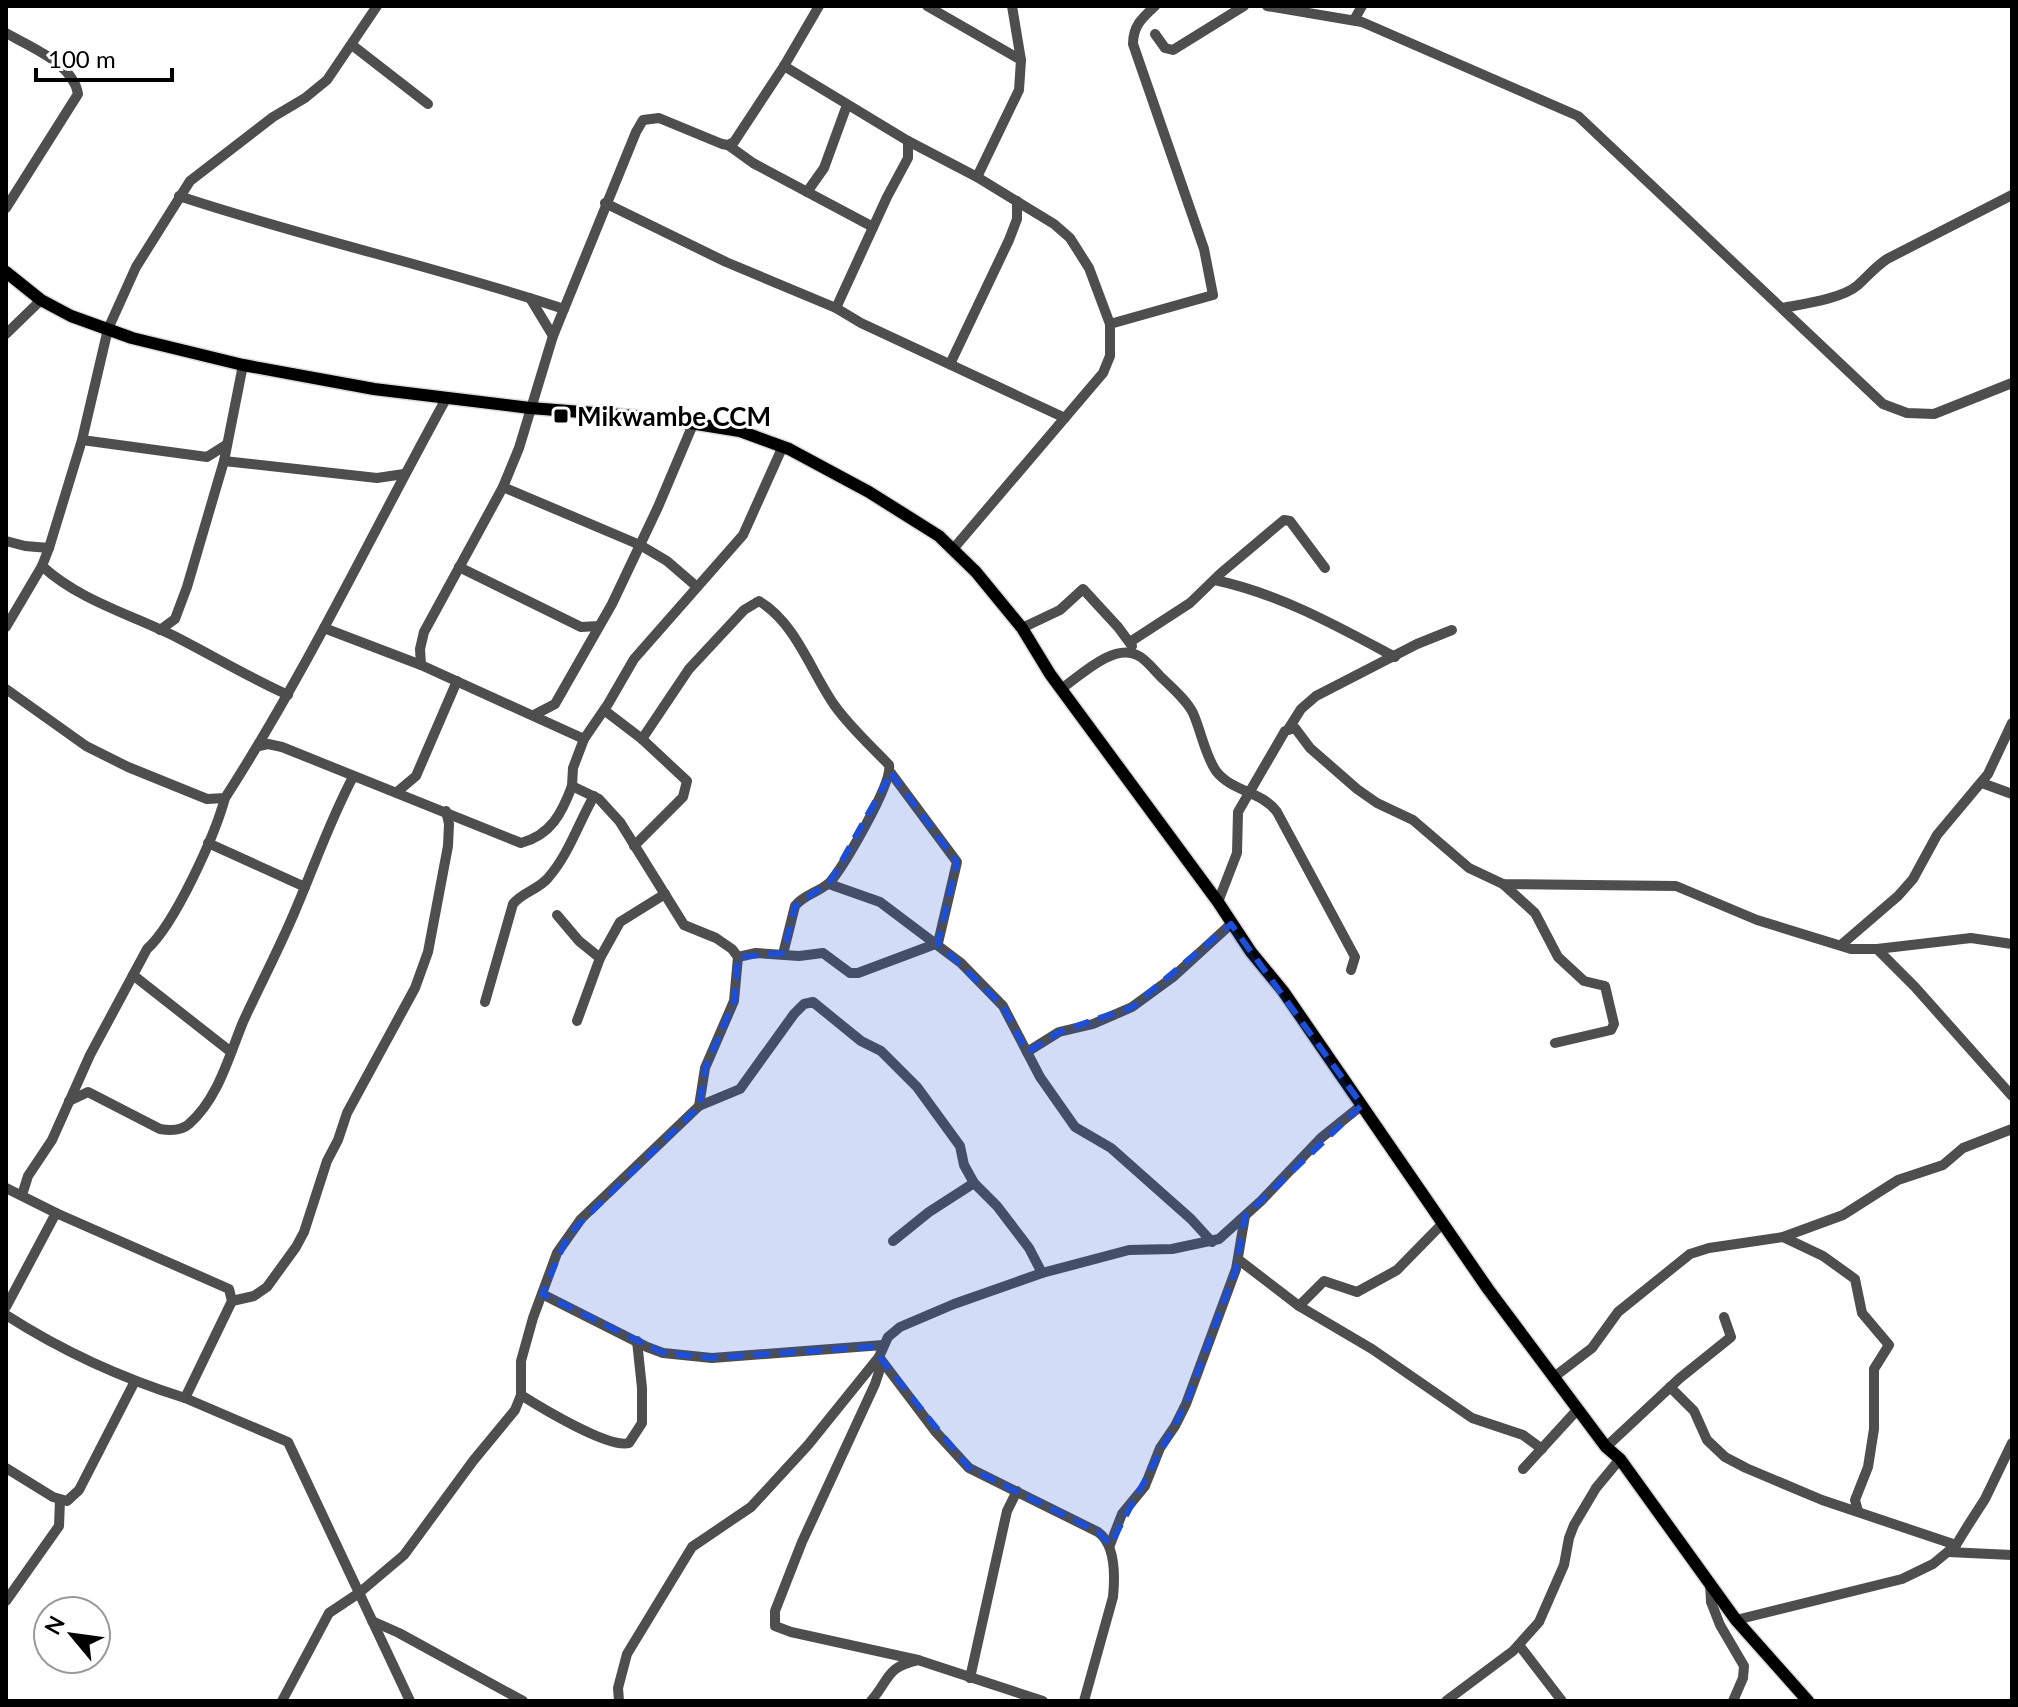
<svg xmlns="http://www.w3.org/2000/svg" width="2018" height="1707" font-family="Lato,sans-serif">
<rect width="100%" height="100%" fill="#fff"/>
<g fill="none" stroke-linecap="round" stroke-linejoin="round">
<!-- major casing -->
<g stroke="#dbdbdb" stroke-width="15">
<polyline id="major" points="6,272 41,300 71,316 132,338 243,365 374,389 530,408 659,418 740,431 789,449 869,492 939,536 976,572 1022,628 1050,674 1218,902 1251,952 1283,991 1488,1289 1606,1447 1620,1459 1736,1620 1808,1701"/>
</g>
<!-- minor -->
<g stroke="#4e4e4e" stroke-width="10">
<polyline points="927,6 1021,60"/>
<polyline points="1267,6 1362,22 1578,116 1883,404 1907,413 1934,414 2012,383"/>
<polyline points="1354,20 1362,6"/>
<path d="M6 33C30 47 73 63 78 94L6 208"/>
<polyline points="1155,34 1165,48 1173,50 1244,6"/>
<polyline points="352,45 428,104"/>
<polyline points="784,66 908,141 977,177 1054,224 1070,238 1089,268 1110,324 1110,356 1103,373 954,548"/>
<polyline points="728,145 753,163 873,227"/>
<polyline points="977,177 1019,90 1021,60 1012,6"/>
<polyline points="807,192 824,168 847,105"/>
<path d="M179 196C306 238 437 267 564 309"/>
<polyline points="605,203 726,262 836,308 861,323 1065,418"/>
<polyline points="530,298 553,336"/>
<polyline points="836,308 887,197 908,158 908,141"/>
<path d="M1782 308C1803 304 1842 299 1858 285 1868 276 1875 267 1887 259L2012 195"/>
<path d="M1110 324 1213 295 1204 249 1133 44C1133 26 1142 18 1155 6"/>
<polyline points="6,334 41,300"/>
<polyline points="950,364 1009,240 1017,219 1017,201"/>
<polyline points="82,440 207,457 226,445"/>
<polyline points="224,461 377,478 404,474"/>
<polyline points="503,487 640,545 667,561 696,586"/>
<polyline points="6,541 25,546 49,548"/>
<path d="M42 566C80 601 133 615 178 638 215 657 250 678 288 695"/>
<polyline points="459,567 581,627 599,626"/>
<path d="M1215 580C1280 594 1337 626 1395 657"/>
<polyline points="6,627 42,566 49,548 82,440 108,329 136,267 190,181 273,117 305,98 327,80 377,6"/>
<polyline points="324,628 421,665 584,739"/>
<polyline points="1022,628 1060,610 1083,589 1118,627 1132,646"/>
<polyline points="160,630 175,619 187,587 224,461 243,365"/>
<polyline points="1130,642 1190,603 1221,573 1284,520 1290,521 1325,568"/>
<polyline points="421,665 420,649 424,632 503,487 519,448 553,336 636,132 643,120 659,118 722,144 728,145 734,142 784,66 819,6"/>
<path d="M6 689 86 746 128 767 207 799 225 798C308 669 373 531 447 397"/>
<path d="M1061 689C1080 676 1113 643 1137 655 1146 659 1153 669 1160 676 1171 687 1186 699 1193 713 1201 731 1205 755 1216 771 1232 792 1262 791 1277 812L1355 957 1351 970"/>
<polyline points="604,710 642,739 687,781 683,797 634,846"/>
<polyline points="534,715 555,704 612,604 658,507 694,422"/>
<polyline points="1289,728 1301,709 1316,696 1417,644 1452,630"/>
<path d="M642 739 689 669 744 610 759 601C796 623 811 672 835 706 850 727 871 746 889 765 893 783 844 865 831 881 821 892 804 894 795 906L783 954"/>
<path d="M259 746 268 744 282 747 521 843C551 835 562 813 572 786"/>
<polyline points="1982,783 2012,794"/>
<polyline points="397,792 416,776 457,681"/>
<polyline points="208,843 305,887"/>
<polyline points="829,884 880,902 961,963 1003,1006 1040,1077 1075,1127 1111,1148 1191,1219 1212,1242"/>
<polyline points="1503,884 1535,913 1558,957 1584,981 1605,986 1614,1024 1611,1030 1555,1043"/>
<polyline points="1218,902 1237,853 1238,812 1285,731 1295,728 1310,748 1357,789 1377,803 1413,820 1469,868 1503,884 1676,886 1757,920 1851,949 1877,949 1971,938 2012,944"/>
<polyline points="557,915 579,941 600,958"/>
<polyline points="1841,945 1898,896 1913,879 1937,835 1988,774 2012,723"/>
<polyline points="1877,949 1915,987 2012,1096"/>
<polyline points="738,957 756,953 799,956 823,953 850,973 858,973 938,943 957,862 891,773"/>
<polyline points="133,975 231,1052"/>
<path d="M485 1002 513 904C522 892 538 890 548 878 569 854 578 824 594 796"/>
<polyline points="577,1021 600,958 620,922 665,894"/>
<polyline points="1027,1052 1059,1032 1093,1024 1132,1007 1173,977 1231,924"/>
<path d="M69 1101 88 1092 160 1129C171 1131 181 1131 189 1124 218 1099 229 1056 243 1022 260 985 279 949 295 911 314 867 330 820 353 777"/>
<polyline points="699,1106 740,1089 794,1014 804,1004 813,1002 861,1041 881,1051 917,1087 960,1146 964,1165 974,1183 997,1206 1029,1248 1042,1273"/>
<polyline points="6,1188 56,1213 229,1289 232,1301 185,1398 288,1442 410,1701"/>
<path d="M22 1195 28 1176 52 1140 90 1055 147 949C175 924 215 835 225 798"/>
<polyline points="1783,1237 1823,1256 1855,1279 1862,1313 1889,1345 1874,1369 1874,1429 1868,1467 1855,1500 1858,1511"/>
<polyline points="893,1241 929,1212 974,1183"/>
<polyline points="1239,1260 1299,1306 1372,1349 1472,1418 1523,1435 1542,1449"/>
<polyline points="542,1294 647,1347 663,1353 712,1358 883,1345"/>
<polyline points="232,1301 254,1296 267,1287 296,1247 304,1232 327,1161 338,1140 347,1113 415,988 428,952 448,846 449,824 446,811"/>
<polyline points="1299,1306 1324,1281 1357,1292 1397,1270 1442,1224"/>
<polyline points="6,1307 56,1213"/>
<path d="M6 1315C62 1351 121 1378 185 1398"/>
<path d="M879 1357 935 1431 969 1468 1098 1532C1116 1545 1115 1577 1113 1597L1084 1701"/>
<polyline points="879,1357 879,1372 875,1384 802,1542 775,1611 775,1626 791,1632 918,1660"/>
<polyline points="1554,1377 1592,1348 1618,1312 1690,1254 1709,1248 1783,1237 1843,1215 1898,1180 1943,1165 1963,1148 2012,1129"/>
<polyline points="1670,1387 1694,1411 1707,1440 1725,1457 1746,1468 1822,1500 1956,1545"/>
<path d="M521 1395C540 1407 609 1449 629 1443L642 1423V1388L637 1341"/>
<polyline points="1606,1447 1680,1378 1731,1337 1724,1317"/>
<polyline points="6,1468 53,1497 67,1501 79,1490 134,1383"/>
<polyline points="1523,1469 1578,1409"/>
<polyline points="1110,1545 1122,1514 1145,1486 1160,1448 1175,1426 1186,1404 1236,1269 1245,1216"/>
<polyline points="1948,1552 2012,1555"/>
<polyline points="1710,1583 1711,1602 1720,1625 1744,1666 1743,1678 1733,1701"/>
<polyline points="6,1601 59,1526 60,1500"/>
<polyline points="1736,1620 1902,1579 1933,1564 1956,1545 1967,1527 1985,1499 2012,1443"/>
<polyline points="372,1621 399,1633 523,1701"/>
<polyline points="1519,1645 1562,1701"/>
<polyline points="970,1678 1007,1511 1017,1491"/>
<polyline points="282,1701 329,1613 359,1593 404,1555 473,1461 515,1410 521,1395 521,1361 533,1318 557,1253 581,1219 699,1106 705,1068 734,1001 738,957 732,949 716,938 684,925 620,822 599,799 572,786 573,768 584,739 608,704 634,659 743,535 783,446"/>
<polyline points="619,1701 618,1688 627,1654 692,1547 751,1507 808,1445 879,1357 888,1337 900,1327 954,1304 1042,1273 1129,1250 1172,1249 1219,1239 1261,1201 1321,1138 1362,1105"/>
<path d="M871 1701C890 1679 886 1667 918 1660L1043 1701"/>
<polyline points="1446,1701 1513,1651 1539,1622 1564,1565 1569,1538 1574,1525 1596,1488 1620,1459"/>
</g>
<!-- major -->
<use href="#major" stroke="#000" stroke-width="12"/>
</g>
<!-- marked area -->
<path fill="#1d4ed8" fill-opacity="0.2" stroke="#1d4ed8" stroke-width="6" stroke-dasharray="16 10" stroke-linejoin="round" d="M891 773 957 862 938 943 1003 1006 1027 1052 1059 1032 1132 1007 1231 924 1362 1105 1245 1216 1236 1269 1186 1404 1110 1545 1098 1532 969 1468 871 1347 712 1358 663 1353 542 1294 568 1235 699 1106 705 1068 734 1001 738 957 783 953 795 906 831 880Z"/>
<!-- markers -->
<rect fill="#000" stroke="#fff" stroke-width="3" x="553" y="408" width="16" height="16" rx="4"/>
<g text-anchor="middle" dominant-baseline="central" stroke-width="6" stroke-linejoin="round" paint-order="stroke">
<!-- poi labels -->
<g font-size="26" font-weight="bold" fill="#000" stroke="#fff" text-anchor="start">
<text x="577" y="416">Mikwambe CCM</text>
</g>
</g>
<!-- border -->
<rect width="2018" height="1707" fill="none" stroke="#000000" stroke-width="16"/>
<!-- north arrow -->
<g transform="translate(72 1635) rotate(299)"><circle r="38" fill="#ffffff" stroke="#999999" stroke-width="2"/>
<path d="M0-6L14 30L0 20L-14 30Z" fill="#000000"/>
<text y="-12" font-size="22" font-weight="bold" text-anchor="middle" fill="#000000">N</text>
</g>
<!-- scale -->
<path d="M36 68v12h136v-12" fill="none" stroke="#000000" stroke-width="4"/>
<text x="48" y="68" font-size="24" fill="#000000" stroke="#ffffff" stroke-width="6" paint-order="stroke">100 m</text>
</svg>
